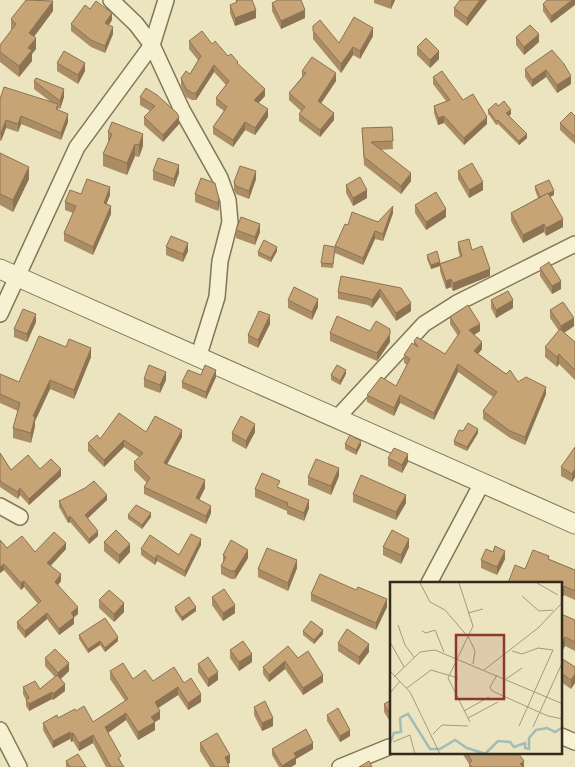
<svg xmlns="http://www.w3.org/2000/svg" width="575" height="767" font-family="'Times New Roman',serif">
<rect width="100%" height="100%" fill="#ebe4bf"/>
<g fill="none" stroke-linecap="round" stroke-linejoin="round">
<!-- minor casing -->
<g stroke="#827558" stroke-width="18">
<g id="minor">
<polyline points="111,0 136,24 152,45 182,110 220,178 228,200 230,222 220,261 217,297 198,358"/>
<polyline points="0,314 77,147 152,45 166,0"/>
<polyline points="336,419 424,324 457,303 575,244"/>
<polyline points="0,506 20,517"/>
<polyline points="429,583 482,483"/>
<polyline points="0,730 19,767"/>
<polyline points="561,736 575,742"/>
<polyline points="340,767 389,747"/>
</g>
</g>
<!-- tertiary casing -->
<g stroke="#827558" stroke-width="21">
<polyline id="tertiary" points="0,269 575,524"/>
</g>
<!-- minor -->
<use href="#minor" stroke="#f6f1d1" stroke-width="15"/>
<!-- tertiary -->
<use href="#tertiary" stroke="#f6f1d1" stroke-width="19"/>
</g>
<!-- wall -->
<g fill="#ab8d65">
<polygon points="236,0 252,0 256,18 235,26 230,13 230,5 236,3"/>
<polygon points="374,0 395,0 391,9 374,3"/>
<polygon points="487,0 467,26 454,16 454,8"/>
<polygon points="272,3 305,18 281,29 272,11"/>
<polygon points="543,4 558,18 551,23 543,11"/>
<polygon points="90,9 112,20 109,25 113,34 105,53 91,47 71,31 71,24"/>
<polygon points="53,11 34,37 36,49 32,54 32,61 19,77 0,62 0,45 12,30 11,29 11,19"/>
<polygon points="313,26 339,43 373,36 360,59 353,55 341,73 313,39"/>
<polygon points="516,37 539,42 524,55 516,45"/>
<polygon points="189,41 212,44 238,64 265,96 258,103 268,117 255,135 245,130 233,147 213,134 213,127 224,111 216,105 216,98 226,85 214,72 196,100 192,100 186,97 181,86 181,78 190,74 198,60 189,49"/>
<polygon points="417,47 439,59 430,68 417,55"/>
<polygon points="552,50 571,84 557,93 546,77 532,87 525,77 525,69"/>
<polygon points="57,63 85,71 78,84 57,71"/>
<polygon points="302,71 336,81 321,103 334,120 320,137 299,121 299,114 301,111 289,100 289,93 302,77"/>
<polygon points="433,77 463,100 487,124 464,145 444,123 438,125 434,113 434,106 446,101 433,84"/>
<polygon points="34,81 64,97 60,109 58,108 58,110 68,122 61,140 21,124 18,132 6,128 1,141 0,140 0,99 51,102 34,89"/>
<polygon points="157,95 179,124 163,142 144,125 144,117 150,111 140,105 140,97"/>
<polygon points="498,106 511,114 509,116 527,138 519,145 498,124 496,125 490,116 488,114 488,110"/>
<polygon points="575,116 575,144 560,130 560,123"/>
<polygon points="392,127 393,149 380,150 411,181 401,194 364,165 362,128"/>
<polygon points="108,132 143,146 139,157 135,156 127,175 103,166 103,154 108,144"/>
<polygon points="0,153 29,179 13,212 0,205"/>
<polygon points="153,171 179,173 174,187 153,180"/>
<polygon points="458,171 483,190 469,198 458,179"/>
<polygon points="256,179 249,199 236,194 234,190 234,182"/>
<polygon points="346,185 367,198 353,206 346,193"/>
<polygon points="535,186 554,195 550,197 563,227 546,236 544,232 523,243 511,221 511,213 538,198 535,190"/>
<polygon points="81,194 110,195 106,204 111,214 93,255 64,241 64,233 73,213 65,210 65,202"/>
<polygon points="195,194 219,199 219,207 218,211 195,202"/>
<polygon points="415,205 446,217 426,230 415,213"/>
<polygon points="393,213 383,241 375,239 363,265 335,253 335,246 348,225 378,222"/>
<polygon points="236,230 260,232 255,245 236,238"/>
<polygon points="458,242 472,250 490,276 453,291 451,287 446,289 440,271 440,266 431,269 427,259 427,255 440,263 460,257 458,249"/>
<polygon points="166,247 188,251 183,262 166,255"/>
<polygon points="277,251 271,262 258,256 258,252"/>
<polygon points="335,251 333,268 321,267 321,263"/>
<polygon points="540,268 561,289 552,294 540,276"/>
<polygon points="401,288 411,311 396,321 380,297 372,308 368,305 338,299 338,292"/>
<polygon points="288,300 318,307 312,320 288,308"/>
<polygon points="491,300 513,308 496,318 491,308"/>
<polygon points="550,310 574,326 564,333 575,342 575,380 559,364 557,367 545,357 545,347 559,331 550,318"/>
<polygon points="450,317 480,331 474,335 482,349 478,354 518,382 546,394 525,445 510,438 483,419 483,411 493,397 458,372 434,420 400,403 394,416 367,402 367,395 396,386 407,365 404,363 404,355 414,344 414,341 445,354 458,336 450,324"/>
<polygon points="36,322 27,342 14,337 14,329"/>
<polygon points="270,324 258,348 248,343 248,335"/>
<polygon points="330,333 390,342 377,361 330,341"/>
<polygon points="91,357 74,399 50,389 35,421 35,426 31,443 13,438 13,428 18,411 0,403 0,374 19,382"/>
<polygon points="346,374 340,385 331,380 331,375"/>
<polygon points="201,375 216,377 206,399 182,388 182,382"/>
<polygon points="144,379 166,380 160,393 144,387"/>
<polygon points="463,431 478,433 467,451 454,445 454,441"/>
<polygon points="146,432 182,437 167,464 205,488 199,500 211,513 206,524 144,494 144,487 147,483 134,470 134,462 139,457 124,447 104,467 88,451 88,443 100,439"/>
<polygon points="255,432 246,449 232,441 232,433"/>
<polygon points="345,444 361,445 356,455 345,449"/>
<polygon points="575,447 575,477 572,482 561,476 561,467"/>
<polygon points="0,453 11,470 40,469 61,476 29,505 20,495 18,499 0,487"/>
<polygon points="388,458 408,462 402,473 388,466"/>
<polygon points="339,476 331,495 308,485 308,477"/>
<polygon points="280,488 309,508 304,521 287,514 287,511 255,497 255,489"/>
<polygon points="353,494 406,503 396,520 353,502"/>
<polygon points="107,500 88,518 98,536 89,544 70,522 68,523 59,507 59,501"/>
<polygon points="128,515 151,517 142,529 128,519"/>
<polygon points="0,540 7,548 35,552 66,549 50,566 61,581 58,585 78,614 74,617 74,624 59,635 47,619 25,638 17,628 17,622 38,604 24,587 21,590 4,570 0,573"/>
<polygon points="104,542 130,552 119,564 104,551"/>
<polygon points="201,545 185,577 157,561 155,565 141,555 141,549 179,555"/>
<polygon points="383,547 409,547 401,564 383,555"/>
<polygon points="223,555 248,558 235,579 231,579 221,574 221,566 223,563"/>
<polygon points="505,559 497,575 481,568 481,560"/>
<polygon points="549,559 575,570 575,600 564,595 525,569"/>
<polygon points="297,568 288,591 258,577 258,569"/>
<polygon points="311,594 387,607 376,630 311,601"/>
<polygon points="212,597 235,613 223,621 212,605"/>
<polygon points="99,600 124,612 114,622 99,608"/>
<polygon points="175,607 196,611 182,621 175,611"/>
<polygon points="561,614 575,620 575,651 565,646"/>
<polygon points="303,631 323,634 314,644 303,635"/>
<polygon points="79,635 118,641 105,652 100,645 88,653 79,639"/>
<polygon points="338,643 369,652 359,665 338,651"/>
<polygon points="230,650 252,662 239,671 230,658"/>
<polygon points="45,658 69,671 61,679 65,691 53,700 52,699 29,711 26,706 26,700 23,694 23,687 40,689 55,677 45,666"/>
<polygon points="298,658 323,682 303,695 285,669 269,682 263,674 263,667"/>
<polygon points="561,658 575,667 571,689 561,682"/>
<polygon points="198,664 218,680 208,687 198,672"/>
<polygon points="110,671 133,679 153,681 184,683 201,702 188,710 178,695 158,708 160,719 155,722 155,730 138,740 126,720 108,733 121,762 124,767 106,767 93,743 79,751 73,741 71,742 70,739 53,748 43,730 43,723 58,718 76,711 93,722 125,701 110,679"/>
<polygon points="391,700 391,723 384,712 384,704"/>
<polygon points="254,707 273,726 262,731 254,715"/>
<polygon points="327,715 350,736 340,742 327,721"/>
<polygon points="200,743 230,763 228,764 229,767 210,767 200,751"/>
<polygon points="272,749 313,749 296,759 296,764 291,767 279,767 272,755"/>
<polygon points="462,753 518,753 524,767 469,767 469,764"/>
<polygon points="66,761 86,767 66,767"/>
</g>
<!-- shaded-wall -->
<g fill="#8b7353">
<polygon points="392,0 395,0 391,9 391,2"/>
<polygon points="480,0 487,0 467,26 467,18"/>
<polygon points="572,0 575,0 575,5 558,18 551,23 551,16"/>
<polygon points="53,1 53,11 29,43 29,33"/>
<polygon points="256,10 256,18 235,26 235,18"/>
<polygon points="305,10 305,18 281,29 281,21"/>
<polygon points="112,13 112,20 105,30 105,23"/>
<polygon points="113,27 113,34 105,53 105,46"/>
<polygon points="373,28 373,36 360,59 360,51"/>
<polygon points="539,34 539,42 524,55 524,47"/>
<polygon points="36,38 36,49 32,54 32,61 19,77 19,66 28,48"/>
<polygon points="353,47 353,55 341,73 341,64"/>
<polygon points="439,51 439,59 430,68 430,60"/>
<polygon points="85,63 85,71 78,84 78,75"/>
<polygon points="214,65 214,72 196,100 196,93"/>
<polygon points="546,70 546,77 532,87 532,80"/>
<polygon points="336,73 336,81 318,108 318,101"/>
<polygon points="571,76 571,84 557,93 557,85"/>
<polygon points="64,89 64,97 60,109 60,101"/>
<polygon points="265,89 265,96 254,108 254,100"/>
<polygon points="268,109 268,117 255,135 255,128"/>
<polygon points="511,110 511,114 506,118 506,113"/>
<polygon points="334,113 334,120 320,137 320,130"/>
<polygon points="68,114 68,122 61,140 61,133"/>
<polygon points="21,116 21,124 18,132 18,124"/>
<polygon points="444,116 444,123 438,125 438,118"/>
<polygon points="179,117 179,124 163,142 163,135"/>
<polygon points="487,117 487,124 464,145 464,138"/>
<polygon points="6,120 6,128 1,141 1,133"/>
<polygon points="245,122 245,130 233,147 233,140"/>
<polygon points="143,134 143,146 139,157 139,145"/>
<polygon points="527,134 527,138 519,145 519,141"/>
<polygon points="135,144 135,156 127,175 127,163"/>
<polygon points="179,165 179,173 174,187 174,179"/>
<polygon points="29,167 29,179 13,212 13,200"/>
<polygon points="256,171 256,179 249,199 249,191"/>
<polygon points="411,173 411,181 401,194 401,186"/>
<polygon points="483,182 483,190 469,198 469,190"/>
<polygon points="110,187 110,195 104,211 104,203"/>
<polygon points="367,190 367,198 353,206 353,198"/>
<polygon points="554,191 554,195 540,201 540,197"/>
<polygon points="219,199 219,207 218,211 218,203"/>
<polygon points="111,206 111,214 93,255 93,247"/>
<polygon points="393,206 393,213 383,241 383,234"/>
<polygon points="446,209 446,217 426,230 426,222"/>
<polygon points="563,219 563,227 546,236 546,228"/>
<polygon points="260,224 260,232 255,245 255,237"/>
<polygon points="544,224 544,232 523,243 523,235"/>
<polygon points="375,231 375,239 363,265 363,258"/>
<polygon points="188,243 188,251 183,262 183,254"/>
<polygon points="277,247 277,251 271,262 271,258"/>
<polygon points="440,262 440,266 440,264 440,266 431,269 431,265"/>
<polygon points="490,269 490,276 453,291 453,283"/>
<polygon points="451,279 451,287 446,289 446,281"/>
<polygon points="561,281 561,289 552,294 552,286"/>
<polygon points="380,289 380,297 372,308 372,300"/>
<polygon points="318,299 318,307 312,320 312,312"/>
<polygon points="513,300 513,308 496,318 496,310"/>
<polygon points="411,303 411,311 396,321 396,313"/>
<polygon points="36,314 36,322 27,342 27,334"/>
<polygon points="270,315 270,324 258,348 258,340"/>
<polygon points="574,318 574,326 561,335 561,326"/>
<polygon points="480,324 480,331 469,338 469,330"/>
<polygon points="390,334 390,342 377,361 377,353"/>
<polygon points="482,342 482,349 474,359 474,351"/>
<polygon points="91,348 91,357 74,399 74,390"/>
<polygon points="559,354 559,364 557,367 557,357"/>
<polygon points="458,364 458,372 434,420 434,413"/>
<polygon points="216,370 216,377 206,399 206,392"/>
<polygon points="346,370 346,374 340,385 340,381"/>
<polygon points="166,372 166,380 160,393 160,385"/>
<polygon points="50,380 50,389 35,421 35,426 31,443 31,433 33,416"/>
<polygon points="546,387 546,394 525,445 525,437"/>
<polygon points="400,395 400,403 394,416 394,408"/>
<polygon points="255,424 255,432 246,449 246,441"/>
<polygon points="478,429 478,433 467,451 467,447"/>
<polygon points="182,430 182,437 164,470 164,463"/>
<polygon points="124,440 124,447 104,467 104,460"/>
<polygon points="361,441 361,445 356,455 356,450"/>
<polygon points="408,454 408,462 402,473 402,465"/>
<polygon points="339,468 339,476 331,495 331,486"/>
<polygon points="61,469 61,476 29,505 29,499"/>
<polygon points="575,469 575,477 572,482 572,474"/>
<polygon points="205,480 205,488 196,506 196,498"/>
<polygon points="20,488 20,495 18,499 18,492"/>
<polygon points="107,495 107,500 85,521 85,515"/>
<polygon points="406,495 406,503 396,520 396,512"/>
<polygon points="309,500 309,508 304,521 304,513"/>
<polygon points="211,506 211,513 206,524 206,516"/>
<polygon points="151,513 151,517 142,529 142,525"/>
<polygon points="70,516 70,522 68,523 68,518"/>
<polygon points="98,531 98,536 89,544 89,539"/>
<polygon points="201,539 201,545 185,577 185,571"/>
<polygon points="409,539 409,547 401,564 401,555"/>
<polygon points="66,543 66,549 47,570 47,563"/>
<polygon points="130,544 130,552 119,564 119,555"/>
<polygon points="248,550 248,558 235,579 235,571"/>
<polygon points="505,551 505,559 497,575 497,567"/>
<polygon points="157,555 157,561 155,565 155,559"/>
<polygon points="297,560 297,568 288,591 288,583"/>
<polygon points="4,564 4,570 0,573 0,567"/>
<polygon points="61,574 61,581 55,589 55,582"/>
<polygon points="24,581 24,587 21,590 21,583"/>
<polygon points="564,586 564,595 561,601 561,592"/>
<polygon points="387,599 387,607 376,630 376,623"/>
<polygon points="124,603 124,612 114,622 114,614"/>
<polygon points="235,605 235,613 223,621 223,613"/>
<polygon points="78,607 78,614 71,620 71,613"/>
<polygon points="196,607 196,611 182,621 182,617"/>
<polygon points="47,613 47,619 25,638 25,631"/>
<polygon points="74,617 74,624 59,635 59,629"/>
<polygon points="323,630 323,634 314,644 314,640"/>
<polygon points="118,637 118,641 105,652 105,648"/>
<polygon points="565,637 565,646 561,654 561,645"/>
<polygon points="100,641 100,645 88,653 88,649"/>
<polygon points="369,644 369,652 359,665 359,657"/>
<polygon points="252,654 252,662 239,671 239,662"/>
<polygon points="285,661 285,669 269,682 269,675"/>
<polygon points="69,663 69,671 58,681 58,673"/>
<polygon points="218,672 218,680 208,687 208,679"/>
<polygon points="575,674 575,683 571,689 571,680"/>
<polygon points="323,675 323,682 303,695 303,688"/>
<polygon points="65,684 65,691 53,700 53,694"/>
<polygon points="178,687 178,695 155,710 155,702"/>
<polygon points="52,692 52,699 29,711 29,704"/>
<polygon points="201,694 201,702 188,710 188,703"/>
<polygon points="160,711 160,719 151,724 151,717"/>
<polygon points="126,713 126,720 105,735 105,727"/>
<polygon points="273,718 273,726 262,731 262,723"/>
<polygon points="155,722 155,730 138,740 138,732"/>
<polygon points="350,730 350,736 340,742 340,736"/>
<polygon points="70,732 70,739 53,748 53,741"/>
<polygon points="73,733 73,741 71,742 71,734"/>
<polygon points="93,735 93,743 79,751 79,743"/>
<polygon points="313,743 313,749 296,759 296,764 291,767 282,767 282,766 294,753"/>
<polygon points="230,755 230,763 225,765 225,757"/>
<polygon points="524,761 524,767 520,767 520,764"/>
</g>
<!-- building -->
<g fill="#c7a476" stroke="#8b7353">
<polygon points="26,0 53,1 29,33 36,38 28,48 32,50 19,66 0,52 0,45 16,24 11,19"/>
<polygon points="236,0 252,0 256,10 235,18 230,5 237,2"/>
<polygon points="278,0 301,0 305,10 281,21 272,3"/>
<polygon points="460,0 480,0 467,18 454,8"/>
<polygon points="547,0 572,0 558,11 551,16 543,4"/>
<polygon points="96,1 112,13 105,23 113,27 105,46 91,40 71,24 85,5 90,9"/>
<polygon points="354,17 373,28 360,51 353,47 341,64 313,31 313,26 320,20 339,43"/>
<polygon points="530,25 539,34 524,47 516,37"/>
<polygon points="202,31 212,44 215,41 228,56 231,54 238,62 237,63 265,89 254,100 268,109 255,128 245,122 233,140 213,127 227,107 216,98 229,81 214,65 196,93 192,93 186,89 181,78 186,71 190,74 201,56 189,41"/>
<polygon points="426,38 439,51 430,60 417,47"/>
<polygon points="552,50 564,64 571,76 557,85 546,70 532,80 525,69"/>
<polygon points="64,51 85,63 78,75 57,63"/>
<polygon points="312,57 336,73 318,101 334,113 320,130 299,114 305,107 289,93 306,73 302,71"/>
<polygon points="442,71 463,100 473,94 487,117 464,138 444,116 438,118 434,106 450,100 433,77"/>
<polygon points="36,78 64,89 60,101 34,81"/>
<polygon points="4,87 58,104 56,109 68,114 61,133 21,116 18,124 6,120 1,133 0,133 0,99"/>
<polygon points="146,88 157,95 177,113 179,117 163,135 144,117 155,106 140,97"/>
<polygon points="504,101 511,110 506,113 527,134 519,141 498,120 496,121 488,110 496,103 498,106"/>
<polygon points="571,112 575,116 575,137 560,123"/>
<polygon points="112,122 143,134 139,145 135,144 127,163 103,154 112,134 108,132"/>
<polygon points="392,127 393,141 371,142 411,173 401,186 364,157 362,128"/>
<polygon points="0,153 29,167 13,200 0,194"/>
<polygon points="158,158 179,165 174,179 153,171"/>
<polygon points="472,163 483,182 469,190 458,171"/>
<polygon points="240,166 256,171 249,191 236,186 234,182"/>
<polygon points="360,177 367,190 353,198 346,185"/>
<polygon points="201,178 215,183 219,199 218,203 195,194"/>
<polygon points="87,179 110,187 104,203 111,206 93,247 64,233 76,206 65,202 70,190 81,194"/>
<polygon points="549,180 554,191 540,197 535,186"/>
<polygon points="436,192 446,209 426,222 415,205"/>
<polygon points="548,193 563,219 546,228 544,224 523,235 511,213"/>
<polygon points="393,206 383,234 375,231 363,258 335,246 345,224 348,225 352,212 378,222"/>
<polygon points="241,217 260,224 255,237 236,230"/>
<polygon points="171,236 188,243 183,254 166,247"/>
<polygon points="469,239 472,250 482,246 490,269 453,283 451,279 446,281 440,264 462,256 458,242"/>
<polygon points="264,240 277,247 271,258 258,252"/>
<polygon points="324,245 335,247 333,264 321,263"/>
<polygon points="437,251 440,262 431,265 427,255"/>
<polygon points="549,262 561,281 552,286 540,268"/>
<polygon points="341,276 401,288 411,303 396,313 380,289 372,300 368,298 338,292"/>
<polygon points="294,287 318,299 312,312 288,300"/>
<polygon points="508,291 513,300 496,310 491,300"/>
<polygon points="563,302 574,318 561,326 550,310"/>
<polygon points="468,305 480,324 469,330 482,342 474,351 506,374 510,370 518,382 526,377 546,387 525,437 510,431 483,411 497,392 458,364 434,413 400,395 394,408 367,395 381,377 396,386 410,359 404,355 412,343 418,347 414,341 417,337 445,354 460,332 450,317"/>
<polygon points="23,309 36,314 27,334 14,329"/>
<polygon points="259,311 270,315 258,340 248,335"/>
<polygon points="337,316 370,331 376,321 390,329 390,334 377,353 330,333"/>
<polygon points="560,329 575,342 575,370 559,354 557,357 545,347"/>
<polygon points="39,336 66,347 69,339 91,348 74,390 50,380 33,416 35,417 31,433 13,428 20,403 0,394 0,374 19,382"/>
<polygon points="149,365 166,372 160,385 144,379"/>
<polygon points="205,365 216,370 206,392 182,382 188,370 201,375"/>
<polygon points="337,365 346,370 340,381 331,375"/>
<polygon points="119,413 146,432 155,416 182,430 164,463 205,480 196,498 211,506 206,516 144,487 150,478 134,462 143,453 124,440 104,460 88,443 97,435 100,439"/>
<polygon points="241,416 255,424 246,441 232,433"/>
<polygon points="468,423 478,429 467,447 454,441 459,430 463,431"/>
<polygon points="350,435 361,441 356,450 345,444"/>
<polygon points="575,447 575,469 572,474 561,467"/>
<polygon points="394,448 408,454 402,465 388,458"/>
<polygon points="0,453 11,470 28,455 40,469 51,459 61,469 29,499 20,488 18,492 1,482 0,480"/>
<polygon points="316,459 339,468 331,486 308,477"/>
<polygon points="262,473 280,481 277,487 309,500 304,513 287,506 288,503 255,489"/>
<polygon points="361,475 406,495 396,512 353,494"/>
<polygon points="94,481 107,495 85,515 98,531 89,539 70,516 68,518 59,501 85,488"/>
<polygon points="136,505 151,513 142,525 128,515"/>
<polygon points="116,530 130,544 119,555 104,542"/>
<polygon points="392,530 409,539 401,555 383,547"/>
<polygon points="54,532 66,543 47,563 61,574 55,582 78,607 71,613 74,617 59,629 47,613 25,631 17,622 41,601 24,581 21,583 4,564 0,567 0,540 7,548 22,536 35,552"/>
<polygon points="191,534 201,539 185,571 157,555 155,559 141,549 150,535 179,555"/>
<polygon points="231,540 248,550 235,571 231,571 221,566 226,557 223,555"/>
<polygon points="495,546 505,551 497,567 481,560 486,549 493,552"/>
<polygon points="267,548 297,560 288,583 258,569"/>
<polygon points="533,550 549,556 548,559 575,570 575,591 564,586 561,592 561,583 508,583 515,565 525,569"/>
<polygon points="320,574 356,590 358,587 387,599 376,623 311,594"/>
<polygon points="224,589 235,605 223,613 212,597"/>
<polygon points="109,590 124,603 114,614 99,600"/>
<polygon points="189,597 196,607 182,617 175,607"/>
<polygon points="561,614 575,620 575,642 565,637 561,645"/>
<polygon points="105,618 118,637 105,648 100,641 88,649 79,635"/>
<polygon points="311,621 323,630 314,640 303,631"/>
<polygon points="347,629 369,644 359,657 338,643"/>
<polygon points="243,641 252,654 239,662 230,650"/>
<polygon points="288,646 298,658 308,651 323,675 303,688 285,661 269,675 263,667"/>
<polygon points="55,649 69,663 58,673 45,658"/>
<polygon points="208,657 218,672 208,679 198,664"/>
<polygon points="561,658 575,667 575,674 571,680 561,673"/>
<polygon points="123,663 133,679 145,670 153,681 174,667 184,683 191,678 201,694 188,703 178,687 155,702 160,711 151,717 155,722 138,732 126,713 105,727 121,756 118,758 124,767 111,767 93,735 79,743 73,733 71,734 70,732 53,741 43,723 57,715 58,718 75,709 76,711 84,706 93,722 128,699 110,671"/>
<polygon points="57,675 65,684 53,694 52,692 29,704 26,700 29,698 23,687 35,681 40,689"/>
<polygon points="391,700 391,715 384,704"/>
<polygon points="265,701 273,718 262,723 254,707"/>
<polygon points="338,708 350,730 340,736 327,715"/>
<polygon points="306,729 313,743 294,753 296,757 282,766 272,749"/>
<polygon points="217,733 230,755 225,757 229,767 215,767 200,743"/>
<polygon points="467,753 518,753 524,761 520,764 524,767 472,767 469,764 472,761"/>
<polygon points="78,754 86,767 70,767 66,761"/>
<polygon points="369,761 372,767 359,767"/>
</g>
<!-- overview -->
<g transform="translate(390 582)">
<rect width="172" height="172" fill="#ebe4bf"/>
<path fill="none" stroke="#a2bdb9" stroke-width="2.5" d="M0 161 4 151 11 150 10 136 18 132 40 167H50L65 158 77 166 96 172M96 171 108 159 120 160 124 165 135 161V166L139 167V156L146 148 157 146 165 150 173 145"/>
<path fill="none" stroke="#a19a7e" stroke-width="1" d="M30 1 40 20 55 28 79 56 85 69 83 82M69 1 83 44 58 96 80 140M147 1 168 13M132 14 149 29 163 28M78 31 93 27M8 43 15 63 24 75M32 49 36 51 45 48 54 70M0 60 14 85M122 69 132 72 148 66 163 68 129 144M94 88 148 46 173 20M0 89 20 110 50 172M107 93 100 105 102 109 158 134 173 137M4 95 30 70 45 68 173 122M116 97 132 86M17 106 41 88 68 96M0 111 10 99M74 129 99 115M78 136 108 120M143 145 173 79M43 152 52 143 78 144M3 160 20 153 25 172"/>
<path fill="#8d3a2c" fill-opacity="0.15" stroke="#8d3a2c" stroke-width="2.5" d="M66 53H114V117H66Z"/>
<rect width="172" height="172" fill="none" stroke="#322a1c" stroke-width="2.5"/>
</g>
</svg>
